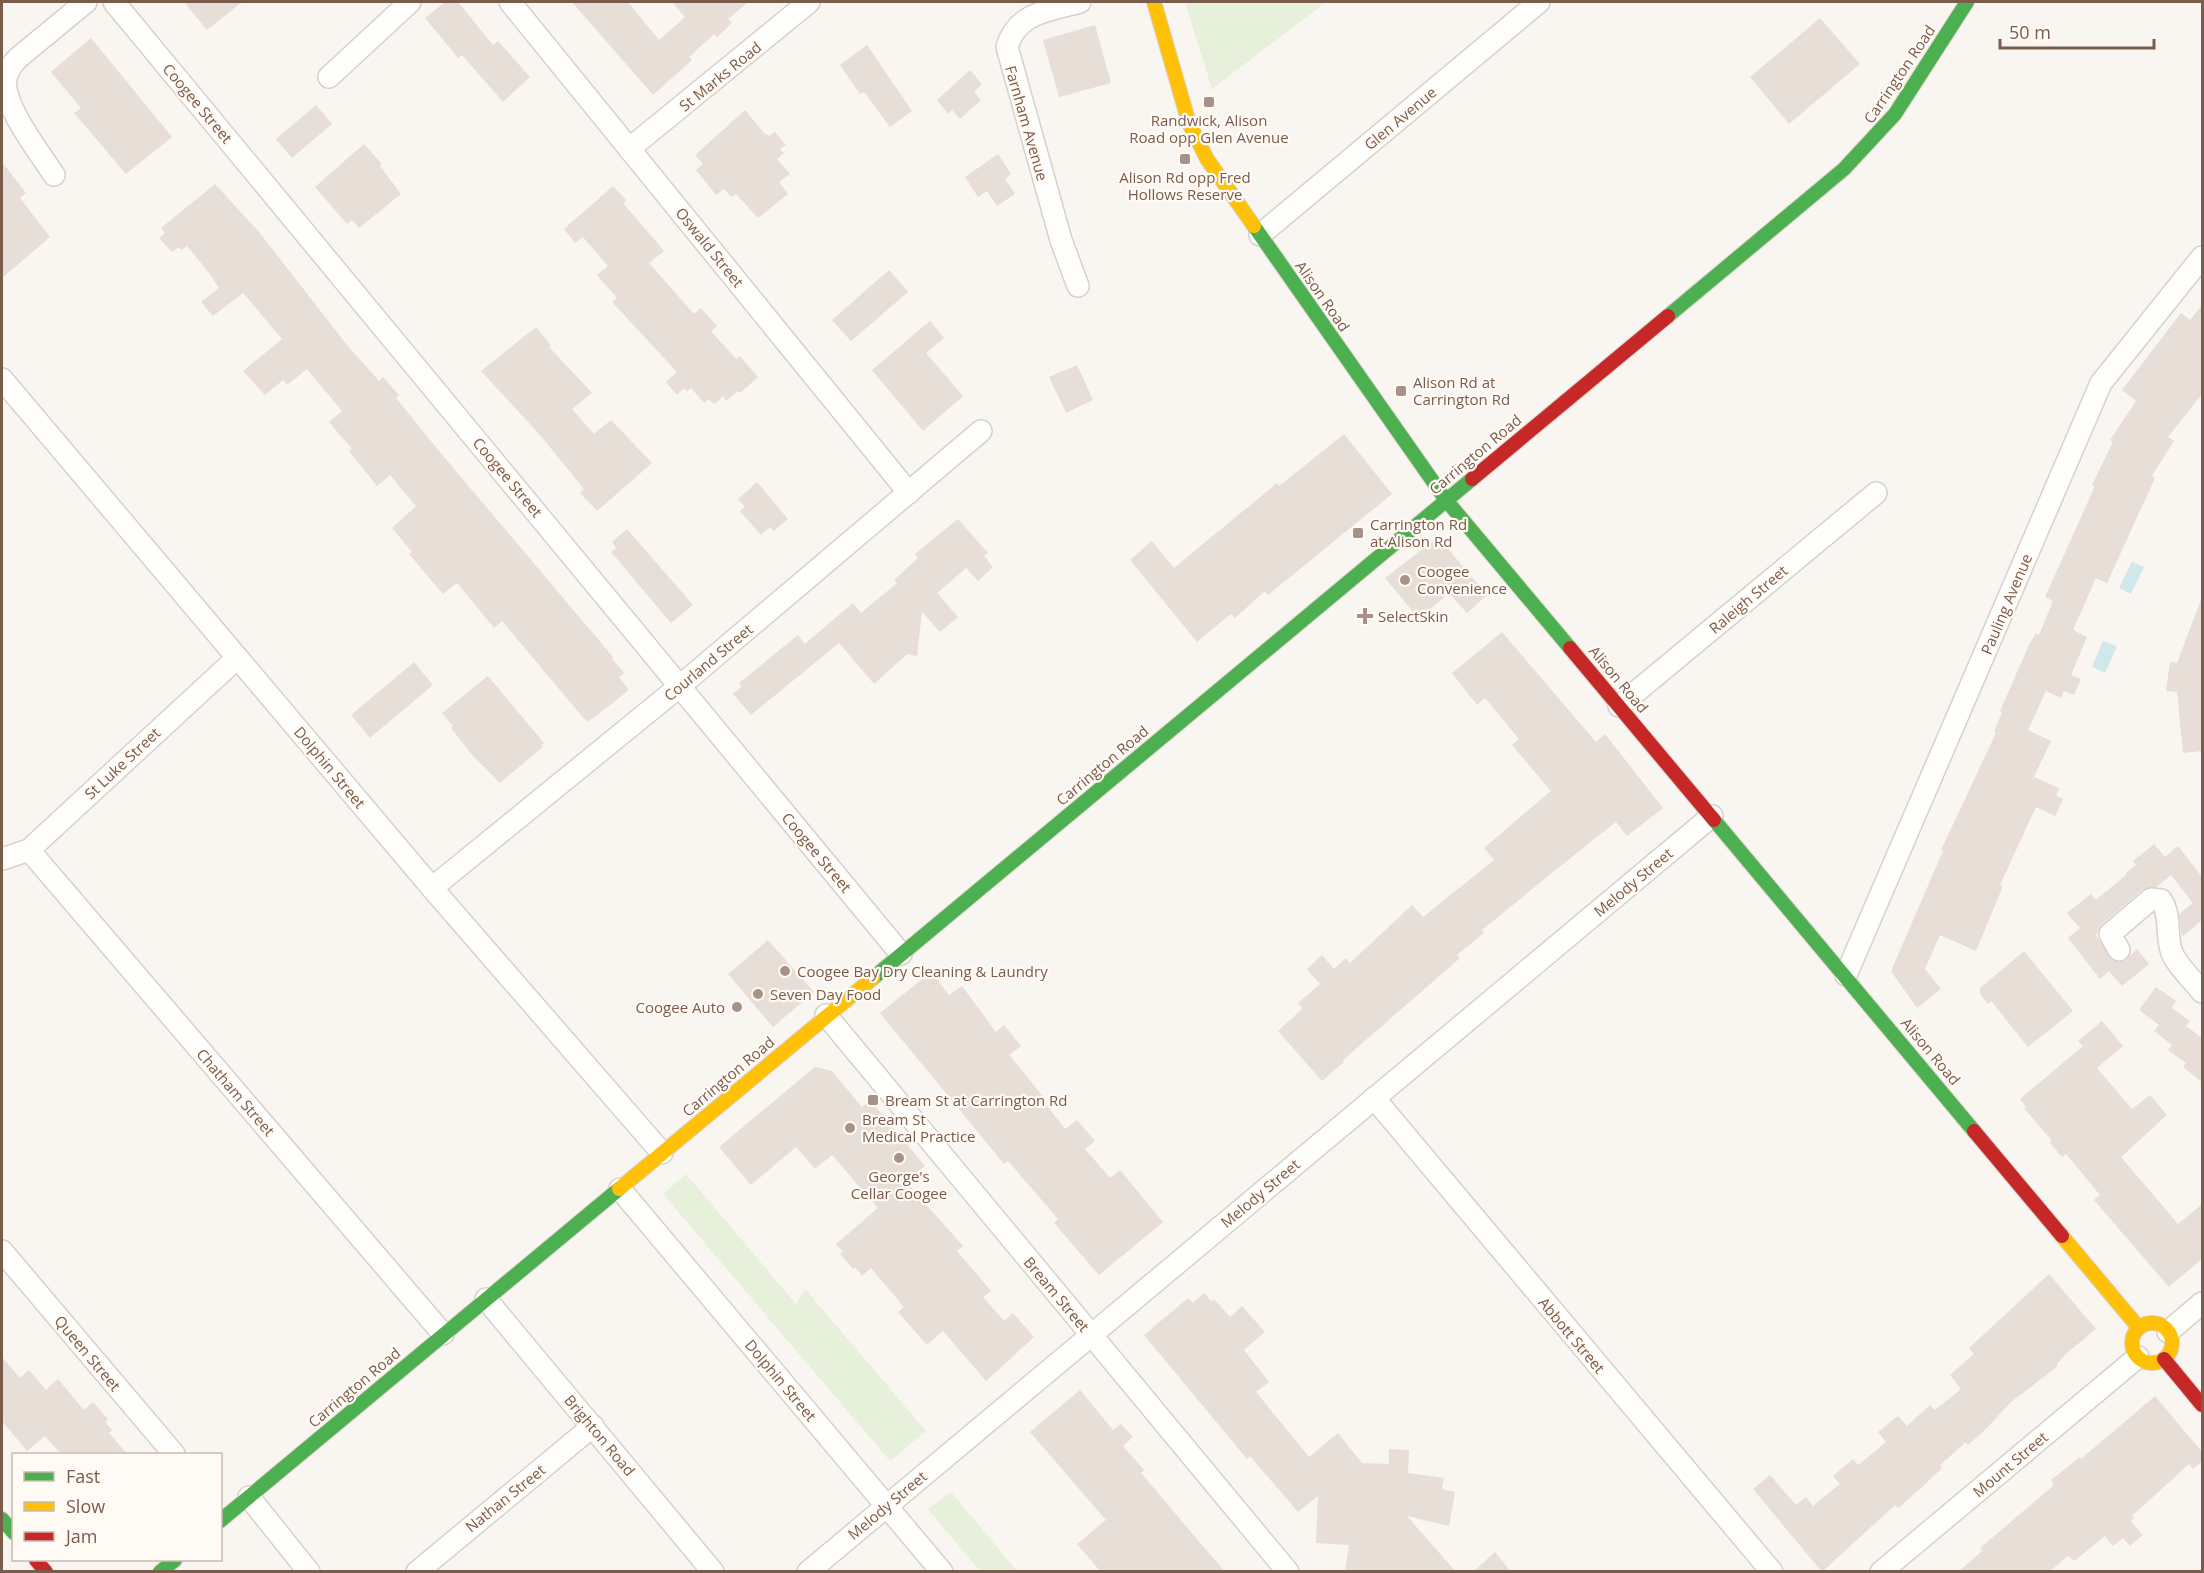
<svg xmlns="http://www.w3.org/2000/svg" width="2204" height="1573" font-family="'Open Sans',sans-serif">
<rect width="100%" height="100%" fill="#f9f5f0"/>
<!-- green -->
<g fill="#e7f0db">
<polygon points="1185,2 1326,2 1212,89"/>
<polygon points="686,1174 796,1304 805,1289 926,1431 890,1461 663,1194"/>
<polygon points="951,1492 1017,1571 980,1571 928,1509"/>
</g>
<!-- water -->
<g fill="#d0e8ea">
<polygon points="2132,562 2144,567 2131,594 2119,588"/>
<polygon points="2103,641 2117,646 2105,673 2092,667"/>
</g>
<!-- building -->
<g fill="#e6ded7">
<polygon points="184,2 242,2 207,30"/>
<polygon points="445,2 458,2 493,45 498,41 530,77 503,102 462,55 458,58 425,18"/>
<polygon points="572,2 628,2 659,40 685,17 672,2 748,2 728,19 732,23 717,37 714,34 689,57 692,60 653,95"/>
<polygon points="1820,18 1860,64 1789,124 1750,77"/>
<polygon points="1095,25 1111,83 1059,97 1043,40"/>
<polygon points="91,38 172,137 126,174 74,113 81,108 51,72"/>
<polygon points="867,45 912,111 890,127 864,92 860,94 840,65"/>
<polygon points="970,70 982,84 974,92 981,100 960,119 952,110 948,114 937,100"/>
<polygon points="316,105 332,124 292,158 276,139"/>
<polygon points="745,110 765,134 770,136 775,132 786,145 780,149 784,153 777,159 790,174 779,182 788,194 758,218 736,194 731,197 724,189 716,195 696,170 703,164 695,155"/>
<polygon points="364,144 382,164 380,166 401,194 359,228 352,220 347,224 315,187"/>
<polygon points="998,154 1011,174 1005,179 1015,194 997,206 987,191 978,197 965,177"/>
<polygon points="2,162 26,193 20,198 50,237 2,278"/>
<polygon points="215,184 259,232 347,345 379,381 383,377 399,395 396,398 439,451 613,657 612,659 624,673 619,677 629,690 596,716 587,722 502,621 494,628 457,583 443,594 409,554 412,552 392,528 416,506 390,475 377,486 349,451 352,449 329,422 342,411 307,369 287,385 283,380 265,395 243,371 282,339 243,293 213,316 201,302 219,288 209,273 187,246 182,250 179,247 172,252 159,238 165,233 161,228"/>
<polygon points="613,186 626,200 623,203 664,251 649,263 694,314 701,308 717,326 711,331 736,359 740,356 758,377 740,393 738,391 726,401 723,396 714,404 709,399 704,403 691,388 687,392 684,388 677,395 666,382 677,372 612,302 617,298 597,275 608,266 583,237 575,243 564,229"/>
<polygon points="889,270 908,292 851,341 832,320"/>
<polygon points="2202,305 2202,394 2168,437 2174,441 2152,476 2155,478 2107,583 2096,578 2073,630 2087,637 2071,675 2081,679 2074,695 2064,691 2061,698 2046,691 2028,730 2051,741 2034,777 2059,788 2056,796 2063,799 2055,816 2036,807 2000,885 2003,886 1976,951 1940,935 1925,969 1941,989 1917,1008 1891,971 1943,851 1941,850 1996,733 1994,732 2002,712 2000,711 2029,645 2036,633 2039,635 2053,601 2045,597 2095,486 2092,485 2113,442 2110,440 2136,401 2122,390 2181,313 2190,320"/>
<polygon points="930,321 944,338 926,353 963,396 923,431 872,370"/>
<polygon points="536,327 551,345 549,347 592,393 572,409 594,434 611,420 652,463 597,511 580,493 584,489 540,435 481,371"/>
<polygon points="1077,365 1093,400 1066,413 1049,377"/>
<polygon points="1344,434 1392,494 1268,595 1265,591 1235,618 1231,614 1197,642 1130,560 1152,541 1174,568 1277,483 1279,486"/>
<polygon points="757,482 788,519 774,531 770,527 761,535 740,511 745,507 738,499"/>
<polygon points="958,519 988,553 984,556 993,567 978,581 966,568 937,593 958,617 940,632 922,612 917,656 907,654 874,684 839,643 751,715 733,694 741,687 739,683 798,635 805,644 853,603 861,613 897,583 894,580 918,558 915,554"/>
<polygon points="627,529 693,605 671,623 611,552 616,548 612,542"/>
<polygon points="1438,537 1487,595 1467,613 1449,593 1419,619 1385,578"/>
<polygon points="2201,600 2202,751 2183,753 2177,692 2166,691 2170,662 2177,663"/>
<polygon points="1502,632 1596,742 1605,734 1663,808 1627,836 1616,822 1584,847 1482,930 1484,933 1457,955 1460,958 1343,1060 1344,1062 1322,1081 1278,1031 1303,1008 1298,1003 1320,984 1307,969 1322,955 1334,969 1346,958 1350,963 1412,905 1423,917 1494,860 1484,848 1551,791 1512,745 1519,739 1485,698 1477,705 1452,673"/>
<polygon points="414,662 433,685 370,738 351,715"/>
<polygon points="488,676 544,743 541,745 543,747 500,783 473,756 451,728 453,726 442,713"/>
<polygon points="2154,844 2165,857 2178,846 2202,877 2202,920 2183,936 2181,934 2179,914 2193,903 2171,875 2156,887 2143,889 2102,924 2096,935 2113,961 2125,961 2137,949 2149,964 2122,986 2109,971 2100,979 2068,938 2080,928 2067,913 2091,894 2096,900 2126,875 2126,873 2136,865 2133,861"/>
<polygon points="768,940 814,992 773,1027 728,974"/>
<polygon points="2024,951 2073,1011 2028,1047 1991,1001 1988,1004 1980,994 1980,988"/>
<polygon points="931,972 949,995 962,986 996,1032 1004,1025 1021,1046 1009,1055 1046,1100 1044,1102 1065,1129 1077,1120 1095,1141 1085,1149 1110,1178 1120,1170 1163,1222 1099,1275 1054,1223 1058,1219 1008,1161 1004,1164 880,1013"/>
<polygon points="2156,987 2176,1001 2172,1008 2190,1021 2186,1026 2202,1038 2202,1082 2183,1067 2186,1063 2168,1050 2172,1045 2154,1031 2159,1025 2139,1010"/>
<polygon points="2102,1021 2123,1046 2097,1068 2132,1109 2150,1095 2167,1115 2121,1157 2178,1224 2202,1204 2202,1259 2169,1287 2094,1200 2100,1195 2066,1154 2062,1157 2050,1143 2052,1141 2024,1108 2026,1107 2020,1099 2083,1046 2078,1041"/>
<polygon points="815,1067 832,1071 862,1107 870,1100 925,1166 906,1182 963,1246 957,1251 991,1291 983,1297 1004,1321 1013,1313 1034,1337 986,1381 943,1331 927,1345 898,1312 904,1307 871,1268 862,1276 855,1267 853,1269 840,1254 843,1252 836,1244 878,1208 832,1155 815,1169 796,1147 751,1185 719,1147"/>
<polygon points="2049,1274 2096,1329 2066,1354 2057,1364 2058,1366 2011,1402 1983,1432 1968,1445 1966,1442 1940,1465 1942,1468 1921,1488 1898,1508 1895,1505 1822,1572 1753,1489 1770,1475 1796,1505 1806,1497 1813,1506 1840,1484 1833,1476 1853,1459 1858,1465 1886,1442 1878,1432 1898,1416 1907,1426 1930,1405 1935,1410 1961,1389 1950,1375 1974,1354 1969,1348"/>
<polygon points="1204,1293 1211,1301 1215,1300 1230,1317 1242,1306 1265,1332 1244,1350 1269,1382 1256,1392 1309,1457 1338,1433 1362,1463 1389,1464 1389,1449 1409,1450 1408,1473 1444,1478 1442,1489 1455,1492 1449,1526 1407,1516 1456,1572 1345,1572 1349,1545 1316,1543 1318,1496 1298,1512 1250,1456 1247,1459 1144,1335 1188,1298 1193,1303"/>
<polygon points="2,1357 20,1378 29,1370 46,1390 58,1379 84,1410 93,1402 108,1419 105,1422 112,1430 109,1433 128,1455 62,1455 45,1436 27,1451 2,1421"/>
<polygon points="1080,1390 1113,1430 1121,1424 1133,1437 1123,1446 1144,1470 1141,1473 1225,1572 1101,1572 1077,1544 1106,1520 1030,1432"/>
<polygon points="2155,1396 2202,1452 2202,1461 2193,1469 2189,1464 2132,1516 2134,1518 2131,1521 2143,1535 2130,1546 2123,1538 2113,1546 2105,1536 2074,1561 2068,1556 2049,1572 1958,1572 1982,1551 1980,1548 2054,1485 2051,1480 2080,1457 2081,1459"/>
<polygon points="1495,1552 1511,1572 1473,1572"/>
</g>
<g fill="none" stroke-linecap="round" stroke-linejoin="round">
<!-- street casing -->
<g stroke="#d7d1cb" stroke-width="24">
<g id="street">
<polyline points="114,2 901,954"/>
<polyline points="510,2 909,493"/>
<polyline points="329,77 410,2"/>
<polyline points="629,149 809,2"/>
<path d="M54 175C40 153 1 104 6 78 8 70 12 64 18 58L86 2"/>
<polyline points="1260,235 1539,2"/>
<path d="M1078 286 1061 240 1007 47C1017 12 1049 11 1080 2"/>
<polyline points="2,379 432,888 662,1153"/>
<polyline points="1619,706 1876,493"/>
<polyline points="29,850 443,1334"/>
<polyline points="2,859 29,850 237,658"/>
<polyline points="432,888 680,686 981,431"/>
<path d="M2119 950 2110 934 2151 899 2161 900C2171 914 2166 934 2171 950 2175 964 2193 980 2202 992"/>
<polyline points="1846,975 2101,383 2202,257"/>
<polyline points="826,1015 1288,1572"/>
<polyline points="1374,1098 1772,1572"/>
<polyline points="620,1189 942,1572"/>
<polyline points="2,1251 174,1454"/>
<polyline points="486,1299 713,1572"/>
<polyline points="2168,1332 2202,1303"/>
<polyline points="249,1497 309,1572"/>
<polyline points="417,1572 593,1426"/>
<polyline points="808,1572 1712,816"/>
<polyline points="1881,1572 2138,1357"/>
</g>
</g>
<!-- fast casing -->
<g stroke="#d9d2cb" stroke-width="16">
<g id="fast">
<polyline points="1254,226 1446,500 1570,648"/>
<polyline points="1668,316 1844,169 1895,114 1967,2"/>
<polyline points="1714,820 1974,1131"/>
<polyline points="873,978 1472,479"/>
<polyline points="2,1519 14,1533"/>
<polyline points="220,1521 619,1189"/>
<polyline points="160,1572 175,1560"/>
</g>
</g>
<!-- slow casing -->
<g stroke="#d9d2cb" stroke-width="16">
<g id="slow">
<polyline points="1154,2 1189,123 1207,159 1254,226"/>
<polyline points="619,1189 873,978"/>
<polyline points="2062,1236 2139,1328"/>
<circle cx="2152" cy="1343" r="20"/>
</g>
</g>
<!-- jam casing -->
<g stroke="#d9d2cb" stroke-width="16">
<g id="jam">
<polyline points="1472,479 1668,316"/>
<polyline points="1570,648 1714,820"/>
<polyline points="1974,1131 2062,1236"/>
<polyline points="2164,1359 2202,1405"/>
<polyline points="36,1560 46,1572"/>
</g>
</g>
<!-- street -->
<use href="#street" stroke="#fefefd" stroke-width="21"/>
<!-- fast -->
<use href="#fast" stroke="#4caf50" stroke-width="14"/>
<!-- slow -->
<use href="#slow" stroke="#ffc107" stroke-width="14"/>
<!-- jam -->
<use href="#jam" stroke="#c62828" stroke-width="14"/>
</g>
<!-- markers -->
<g fill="#a69286" stroke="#fffaf3" stroke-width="2">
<rect x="1203" y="96" width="12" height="12" rx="3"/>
<rect x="1179" y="153" width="12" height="12" rx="3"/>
<rect x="1395" y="385" width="12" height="12" rx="3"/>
<rect x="1352" y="527" width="12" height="12" rx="3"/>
<circle cx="1405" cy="580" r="6"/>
<path d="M1362 607h6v6h6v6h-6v6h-6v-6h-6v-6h6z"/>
<circle cx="785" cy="971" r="6"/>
<circle cx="758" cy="994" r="6"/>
<circle cx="737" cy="1007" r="6"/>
<rect x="867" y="1094" width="12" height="12" rx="3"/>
<circle cx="850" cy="1128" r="6"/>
<circle cx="899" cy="1158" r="6"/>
</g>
<g text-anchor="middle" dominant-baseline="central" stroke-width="4.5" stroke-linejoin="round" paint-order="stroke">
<!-- street labels -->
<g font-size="15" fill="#7a5c4d" stroke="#fffaf3">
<text transform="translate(1899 74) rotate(-56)">Carrington Road</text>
<text transform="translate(720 76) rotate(-39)">St Marks Road</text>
<text transform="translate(198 103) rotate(50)">Coogee Street</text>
<text transform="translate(1400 118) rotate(-40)">Glen Avenue</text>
<text transform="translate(1027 123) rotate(74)">Farnham Avenue</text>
<text transform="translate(710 247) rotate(51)">Oswald Street</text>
<text transform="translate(1323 296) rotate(55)">Alison Road</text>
<text transform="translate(1475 454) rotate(-40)">Carrington Road</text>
<text transform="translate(508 477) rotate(50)">Coogee Street</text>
<text transform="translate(1748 599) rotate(-40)">Raleigh Street</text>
<text transform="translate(2006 604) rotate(-67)">Pauling Avenue</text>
<text transform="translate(708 662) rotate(-40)">Courland Street</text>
<text transform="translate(1619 679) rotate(50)">Alison Road</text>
<text transform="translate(122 763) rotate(-43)">St Luke Street</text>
<text transform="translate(1102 765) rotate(-40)">Carrington Road</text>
<text transform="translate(330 767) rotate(50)">Dolphin Street</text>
<text transform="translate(817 852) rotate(50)">Coogee Street</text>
<text transform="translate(1633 882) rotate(-40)">Melody Street</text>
<text transform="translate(1931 1051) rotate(50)">Alison Road</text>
<text transform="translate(728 1076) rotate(-40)">Carrington Road</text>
<text transform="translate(236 1092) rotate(49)">Chatham Street</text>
<text transform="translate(1260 1193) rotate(-40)">Melody Street</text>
<text transform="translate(1057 1294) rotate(50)">Bream Street</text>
<text transform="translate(1572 1335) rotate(50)">Abbott Street</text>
<text transform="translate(88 1353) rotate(50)">Queen Street</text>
<text transform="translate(781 1380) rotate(50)">Dolphin Street</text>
<text transform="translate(354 1387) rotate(-40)">Carrington Road</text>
<text transform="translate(600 1435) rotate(50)">Brighton Road</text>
<text transform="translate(2010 1464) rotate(-40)">Mount Street</text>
<text transform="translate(505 1498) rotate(-39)">Nathan Street</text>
<text transform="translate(887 1505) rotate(-40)">Melody Street</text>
</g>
<!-- poi labels -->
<g font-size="15" fill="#7a5c4d" stroke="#fffaf3" text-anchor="start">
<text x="1209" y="120" text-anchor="middle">Randwick, Alison<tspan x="1209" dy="17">Road opp Glen Avenue</tspan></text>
<text x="1185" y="177" text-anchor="middle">Alison Rd opp Fred<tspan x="1185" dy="17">Hollows Reserve</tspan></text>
<text x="1413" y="382">Alison Rd at<tspan x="1413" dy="17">Carrington Rd</tspan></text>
<text x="1370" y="524">Carrington Rd<tspan x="1370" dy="17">at Alison Rd</tspan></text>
<text x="1417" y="571">Coogee<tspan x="1417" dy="17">Convenience</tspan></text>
<text x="1378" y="616">SelectSkin</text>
<text x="797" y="971">Coogee Bay Dry Cleaning &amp; Laundry</text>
<text x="770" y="994">Seven Day Food</text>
<text x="725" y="1007" text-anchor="end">Coogee Auto</text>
<text x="885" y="1100">Bream St at Carrington Rd</text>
<text x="862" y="1119">Bream St<tspan x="862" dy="17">Medical Practice</tspan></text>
<text x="899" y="1176" text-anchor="middle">George's<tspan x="899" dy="17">Cellar Coogee</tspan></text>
</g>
</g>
<!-- border -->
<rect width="2204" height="1573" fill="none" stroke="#7a5c4d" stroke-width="6"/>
<!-- legend -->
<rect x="12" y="1453" width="210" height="108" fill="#fffaf3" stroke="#cabbb1" stroke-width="1.5"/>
<rect x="24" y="1472" width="30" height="9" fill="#4caf50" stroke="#cabbb1" stroke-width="1.5"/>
<text x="66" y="1483" font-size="18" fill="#7a5c4d">Fast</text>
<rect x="24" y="1502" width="30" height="9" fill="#ffc107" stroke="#cabbb1" stroke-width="1.5"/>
<text x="66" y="1513" font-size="18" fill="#7a5c4d">Slow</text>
<rect x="24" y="1532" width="30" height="9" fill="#c62828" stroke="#cabbb1" stroke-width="1.5"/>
<text x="66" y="1543" font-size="18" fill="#7a5c4d">Jam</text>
<!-- scale -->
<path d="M2000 39v9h154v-9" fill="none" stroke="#7a5c4d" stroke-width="3"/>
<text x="2009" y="39" font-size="18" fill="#7a5c4d" stroke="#fffaf3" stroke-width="4.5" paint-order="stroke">50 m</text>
</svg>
